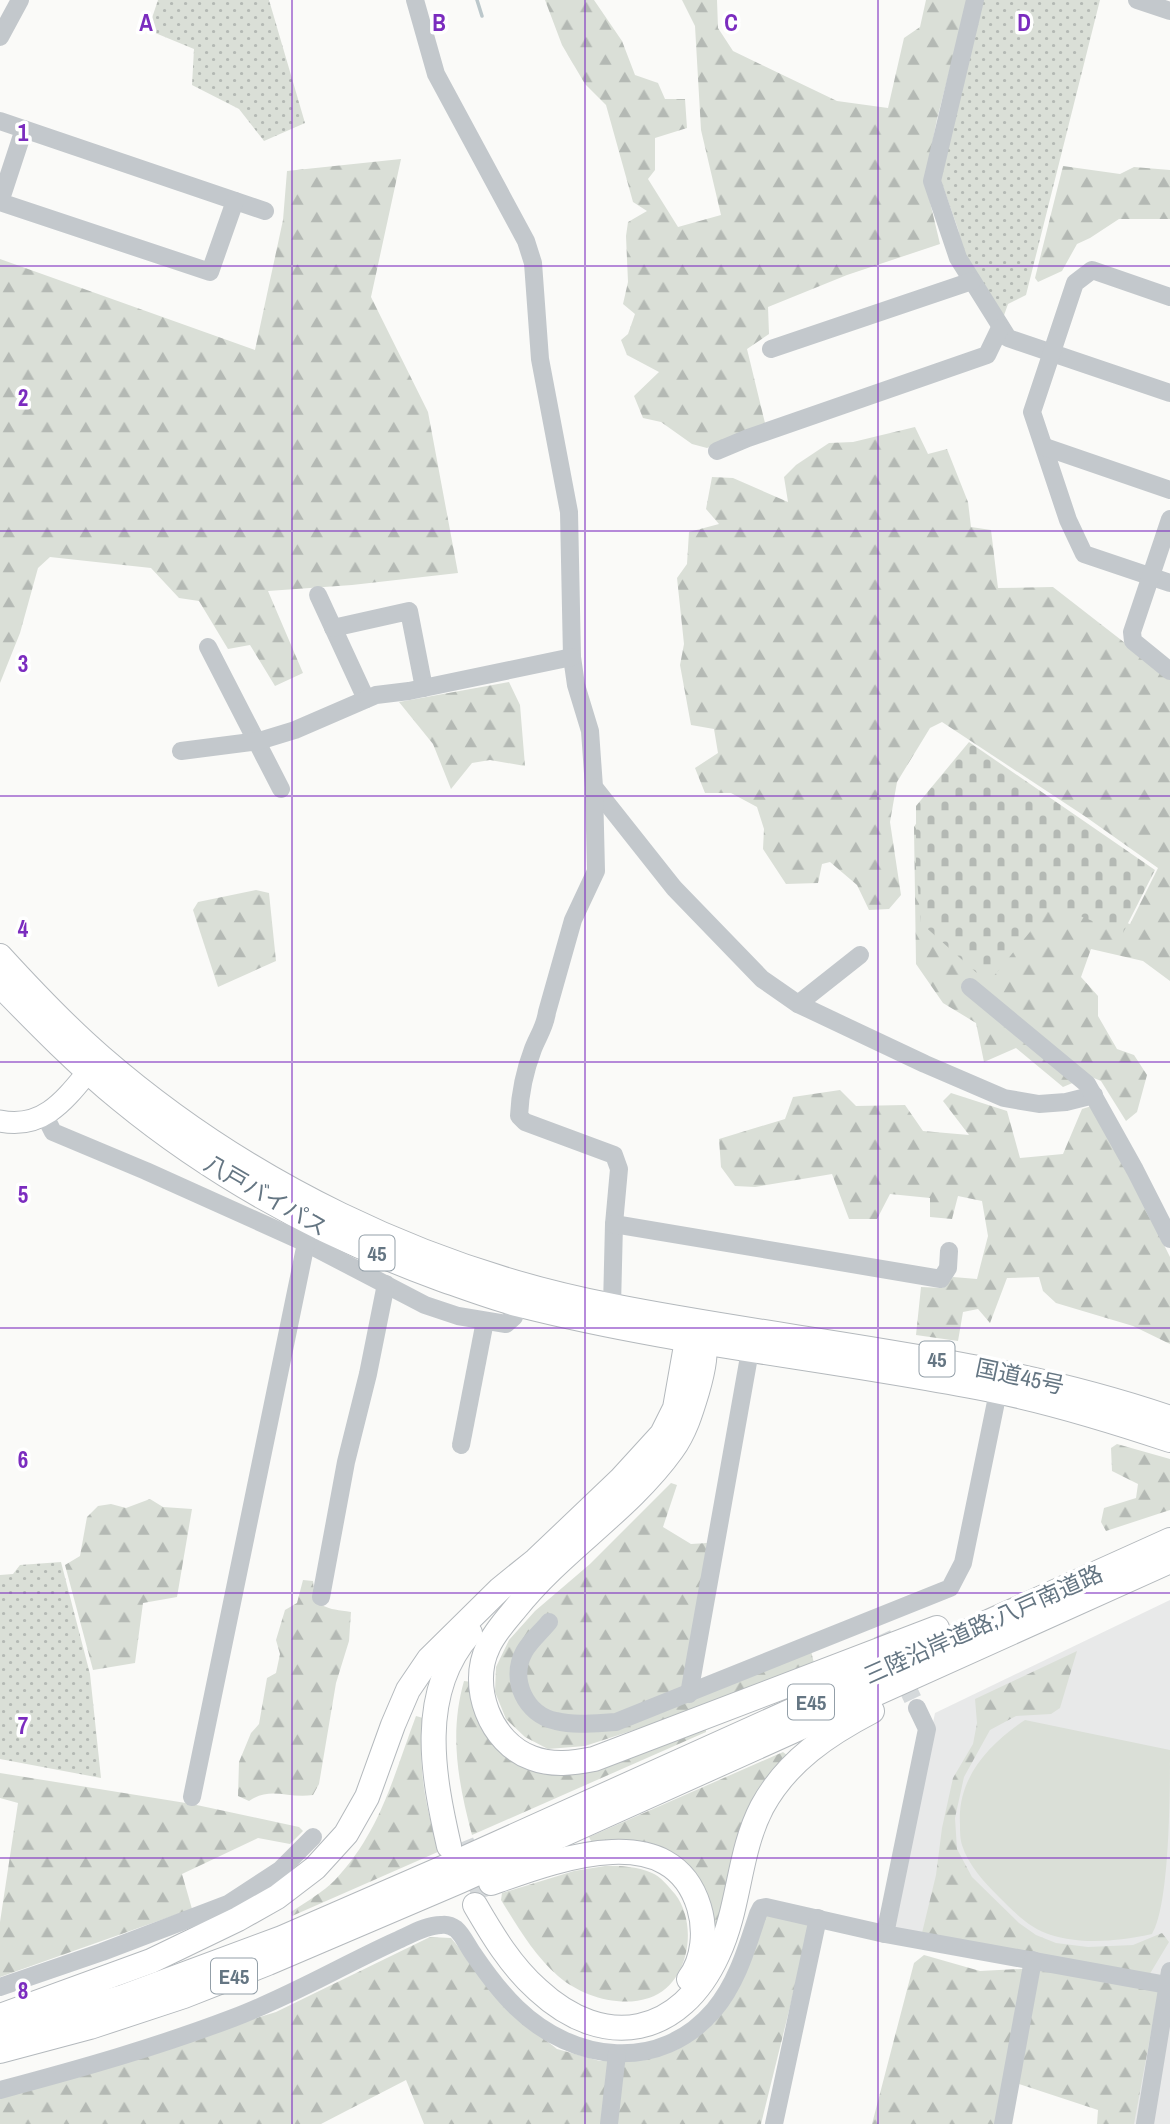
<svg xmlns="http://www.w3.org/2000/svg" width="1170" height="2124" font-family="'Archivo Narrow','Noto Sans JP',sans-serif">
<defs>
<pattern id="green-dots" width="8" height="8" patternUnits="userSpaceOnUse" patternTransform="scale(1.75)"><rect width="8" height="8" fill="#dadfd7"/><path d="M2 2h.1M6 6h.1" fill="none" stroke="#b4b9b4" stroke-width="1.8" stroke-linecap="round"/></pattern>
<pattern id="forest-firs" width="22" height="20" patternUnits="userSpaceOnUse" patternTransform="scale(1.75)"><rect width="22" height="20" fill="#dadfd7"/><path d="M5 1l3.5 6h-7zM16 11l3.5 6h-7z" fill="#b4b9b4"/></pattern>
<pattern id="cemetery-stones" width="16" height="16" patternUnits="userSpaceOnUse" patternTransform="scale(1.75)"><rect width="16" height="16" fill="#dadfd7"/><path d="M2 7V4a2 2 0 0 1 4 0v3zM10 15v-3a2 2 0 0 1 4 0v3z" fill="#b4b9b4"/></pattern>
</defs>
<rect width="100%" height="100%" fill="#fafaf8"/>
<!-- built -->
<polygon fill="#e8e9e9" points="1170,1600 1170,2124 1128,2124 1156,1975 891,1929 935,1713"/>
<!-- green -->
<g fill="url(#green-dots)">
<polygon points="158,0 269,0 305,123 264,141 239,109 192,85 194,49 148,30"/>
<polygon points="983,0 1100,0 1026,295 1008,304 1002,321 964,256 958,229 940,178"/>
<polygon points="61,1562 90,1674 101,1778 0,1759 0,1575 13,1574 20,1565"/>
</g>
<!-- forest -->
<g fill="url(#forest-firs)">
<polygon points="545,0 594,0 622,41 635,75 658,83 665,99 685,99 687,128 655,138 655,170 648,179 678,227 721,215 701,130 695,26 682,0 717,0 718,28 733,51 837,101 888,108 904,38 920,27 926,0 968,0 937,119 925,181 940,244 847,275 768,307 769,334 747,349 765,423 707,448 692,444 661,422 643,418 634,396 659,372 627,355 621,340 628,334 635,314 623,304 628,282 626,236 628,222 647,211 633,202 606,105 585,84 562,45"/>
<polygon points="401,159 371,297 428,412 458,573 352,585 268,591 303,673 275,686 250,645 228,649 199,601 179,598 151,568 50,557 38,568 20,633 0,683 0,259 255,350 283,220 287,171"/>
<polygon points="1063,166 1120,174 1134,167 1170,170 1170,219 1119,219 1090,238 1077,244 1062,271 1038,282 1035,278"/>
<polygon points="915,427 928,454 947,449 968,502 971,527 991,530 998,588 1053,587 1170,678 1170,981 1143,961 1091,949 1081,977 1098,996 1098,1016 1117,1049 1134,1055 1147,1075 1137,1112 1126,1121 1101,1081 1089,1076 1063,1087 1016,1048 984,1062 976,1023 943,1003 916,964 914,827 929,802 1054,898 1130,924 1158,868 1086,817 942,722 930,728 897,782 890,822 901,895 889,909 869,910 857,885 830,862 822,864 818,883 786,884 763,849 764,829 757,807 731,793 705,793 695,768 718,753 714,729 691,725 680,665 684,644 677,578 687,564 689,532 719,524 706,509 712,477 733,478 788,502 784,477 796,465 829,443 853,442"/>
<polygon points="509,682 520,705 525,766 490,760 472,763 451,789 433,744 399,702"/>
<polygon points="256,890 269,893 276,961 218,987 193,910 198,902"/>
<polygon points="840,1090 856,1106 905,1105 923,1131 969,1135 943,1101 951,1093 1007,1111 1020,1158 1063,1154 1082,1109 1095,1105 1170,1257 1170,1344 1133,1326 1056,1303 1043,1291 1039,1277 1007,1278 990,1323 978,1309 963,1312 958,1341 916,1335 921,1287 943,1288 953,1277 977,1279 988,1236 982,1201 958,1196 952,1219 930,1217 930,1198 890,1194 877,1219 849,1219 832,1174 755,1187 735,1186 721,1167 719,1139 785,1119 793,1097"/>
<polygon points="1117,1444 1170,1459 1170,1510 1106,1531 1101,1522 1104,1508 1136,1498 1138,1484 1112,1471 1111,1448"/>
<polygon points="671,1483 677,1485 663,1527 691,1544 707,1543 683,1702 811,1651 814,1663 680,1715 585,1746 548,1749 525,1737 506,1719 495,1692 496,1667 509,1640 535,1611 590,1564"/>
<polygon points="150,1499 163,1507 192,1509 177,1597 143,1603 135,1663 93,1670 65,1565 80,1556 87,1517 98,1506 111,1504 126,1508"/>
<path d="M303 1580 313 1581C315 1610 327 1608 351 1612L349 1641 336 1683 319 1784 313 1795C288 1799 271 1786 249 1801L238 1796 239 1762 251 1733 259 1724 267 1678 276 1673 280 1654 276 1640 285 1610 297 1603Z"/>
<polygon points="1077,1651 1060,1708 1051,1714 1016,1716 990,1730 964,1777 955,1818 957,1849 972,1877 1019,1923 1036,1935 1056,1943 1088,1947 1133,1945 1162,1933 1169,1942 1148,1977 921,1937 936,1875 942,1828 953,1778 973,1744 977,1723 975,1699"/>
<path d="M464 1681 472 1682 521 1765 706 1727V1732L472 1835C458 1782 449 1734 464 1681Z"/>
<path d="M416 1716 423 1718C418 1765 424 1806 440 1851L292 1916 291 1912C306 1902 323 1892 335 1880 381 1831 393 1777 416 1716Z"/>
<polygon points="783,1752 788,1756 716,1935 672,1855 638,1841 592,1843 589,1837"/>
<polygon points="0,1773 192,1804 299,1827 303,1831 290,1844 258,1838 182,1874 192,1909 0,1977 0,1922 18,1803 0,1798"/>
<path d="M605 1866C621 1866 637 1866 652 1873 660 1876 669 1887 675 1894 699 1925 689 1985 649 1998 619 2008 581 1996 558 1976 534 1955 518 1927 501 1900L502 1893 574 1871Z"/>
<polygon points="765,1913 811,1922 761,2124 424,2124 406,2080 321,2124 0,2124 0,2096 276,2012 430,1937 451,1938 519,2019 557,2049 600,2061 645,2060 678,2049 714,2023 739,1986"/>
<polygon points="924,1955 980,1971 1039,1968 1159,1989 1134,2124 1097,2124 1098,2110 1004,2079 996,2124 872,2124 914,1963"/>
</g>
<!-- cemetery -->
<polygon fill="url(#cemetery-stones)" points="969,742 1155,870 1123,933 1052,905 988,983 921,923 916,868 916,806"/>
<!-- pitch -->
<path fill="#dadfd7" d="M1025 1720 1170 1750C1170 1791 1170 1905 1152 1934 1120 1941 1083 1945 1051 1935 1030 1929 1014 1912 999 1897 985 1883 968 1865 962 1845 960 1839 960 1830 960 1824 957 1778 989 1744 1025 1720Z"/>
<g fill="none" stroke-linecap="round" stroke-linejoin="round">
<!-- stream -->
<polyline stroke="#bbc7cb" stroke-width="3.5" points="477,0 482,16"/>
<!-- minor-tunnel -->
<polyline stroke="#d5d9db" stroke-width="18" stroke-dasharray="18 9" stroke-linecap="butt" points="882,1634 917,1708"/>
<!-- highway-tunnel -->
<polyline stroke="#d5d9db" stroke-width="24" stroke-dasharray="24 12" stroke-linecap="butt" points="462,1842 487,1902"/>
<!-- major casing -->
<g stroke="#b5babe" stroke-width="23">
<path id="major" d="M0 1121C48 1131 70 1092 98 1060"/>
</g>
<!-- highway casing -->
<g stroke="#b4b9bd" stroke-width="26">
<g id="highway">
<path d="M0 956C32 991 65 1026 101 1057 245 1182 425 1270 613 1306 799 1343 989 1356 1170 1418"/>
<path d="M0 985C39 1025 78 1065 121 1100 216 1178 326 1237 441 1279 467 1288 493 1298 520 1305 677 1345 838 1359 996 1391 1055 1403 1113 1421 1170 1440"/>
<path d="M702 1329C708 1350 703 1371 697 1392 691 1412 685 1432 672 1450 629 1510 562 1550 516 1608 506 1620 494 1633 488 1647 469 1686 490 1743 532 1758 553 1766 573 1763 594 1759L937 1628"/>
<path d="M449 1846C433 1776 417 1693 470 1633"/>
<path d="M491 1883C553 1861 671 1815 699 1907 706 1930 704 1959 689 1979"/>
<path d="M475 1905C493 1936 511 1966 538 1990 605 2052 681 2036 718 1954 740 1907 738 1853 762 1807 787 1761 828 1734 872 1711"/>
<polyline points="0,2016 151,1961 238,1919 277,1897 315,1868 346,1834 367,1797 393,1725 408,1690 429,1659 500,1589 536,1560 620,1480 662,1434 675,1408 687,1340 696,1327"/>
<polyline points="0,2032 123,1997 282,1938 452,1864 1170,1540"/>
<polyline points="0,2051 90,2027 184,1996 268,1963 460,1881 1170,1561"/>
</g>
</g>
<!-- minor -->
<g stroke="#c3c8cc" stroke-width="18">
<polyline points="415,0 436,74 526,241 533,263 540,359 569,512 572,657 576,685 590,731 594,787 674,888 762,979 798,1004 925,1064 1004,1098 1039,1104 1066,1102 1094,1095"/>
<polyline points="975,0 932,181 958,258 1008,338 1170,393"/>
<polyline points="1137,0 1170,11"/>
<polyline points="0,37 20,0"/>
<polyline points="0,121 265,211"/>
<polyline points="24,129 0,202 210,272 235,201"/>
<polyline points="1170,297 1092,270 1075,283 1032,412 1068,520 1084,554 1170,583"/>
<polyline points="771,349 972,281"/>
<polyline points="1045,447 1170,490"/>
<polyline points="717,451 748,438 987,355 1000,328"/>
<polyline points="1170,519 1132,632 1133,641 1170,671"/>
<polyline points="318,595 366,699"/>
<polyline points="333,628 409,611 424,688"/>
<polyline points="208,647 281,789"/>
<polyline points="181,751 259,741 295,730 376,695 409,691 572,657"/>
<path d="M594 787 596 871 573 920 547 1012C545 1027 538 1036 533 1049 525 1070 520 1093 519 1116L525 1122 614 1155 619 1169 614 1224 612 1306"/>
<polyline points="970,987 1087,1084 1135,1170 1170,1239"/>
<polyline points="798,1004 860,955"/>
<polyline points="45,1116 53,1132 146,1171 306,1243 425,1305 458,1316 506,1324 514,1317 518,1305"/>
<polyline points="614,1224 941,1279 948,1268 949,1251"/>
<polyline points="461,1445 485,1321"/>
<polyline points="321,1597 346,1462 368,1374 386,1284"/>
<path d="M549 1622C541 1632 530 1641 524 1652 509 1680 526 1715 556 1721 575 1726 597 1723 616 1722L950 1588 963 1563 998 1392"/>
<polyline points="689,1694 750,1351"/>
<polyline points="192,1797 306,1243"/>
<polyline points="885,1934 927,1729 917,1708"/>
<polyline points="0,1987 102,1952 228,1904 280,1870 313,1837"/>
<path d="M0 2090C79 2069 157 2047 233 2018 289 1997 341 1966 396 1941 410 1935 426 1925 441 1925 446 1924 452 1926 456 1929 463 1935 468 1947 474 1955 487 1974 501 1993 517 2008 574 2063 660 2073 714 2010 737 1983 747 1947 758 1914L761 1908 766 1907 885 1934 1167 1985"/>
<polyline points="609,2124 617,2054"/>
<polyline points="774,2124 818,1918"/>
<polyline points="1003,2124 1033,1960"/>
<polyline points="1145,2124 1170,1971"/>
</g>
<!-- major -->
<use href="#major" stroke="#fff" stroke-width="21"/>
<!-- highway -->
<use href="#highway" stroke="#fff" stroke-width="24"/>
</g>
<!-- grid -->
<path fill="none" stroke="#7b2cbf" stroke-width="2" stroke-opacity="0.55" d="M292 0V2124M585 0V2124M878 0V2124M0 266H1170M0 531H1170M0 796H1170M0 1062H1170M0 1328H1170M0 1593H1170M0 1858H1170"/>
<g text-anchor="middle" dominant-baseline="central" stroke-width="7" stroke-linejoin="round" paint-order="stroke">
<!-- shield labels -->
<g fill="#fff" stroke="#939fa8" stroke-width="2">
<rect x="359.5" y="1235.5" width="35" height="35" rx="5"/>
<rect x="919.5" y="1341.5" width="35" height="35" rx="5"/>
<rect x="788" y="1684.5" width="46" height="35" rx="5"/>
<rect x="211" y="1958.5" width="46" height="35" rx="5"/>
</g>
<g font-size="21" font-weight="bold" fill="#657683">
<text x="377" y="1253">45</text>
<text x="937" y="1359">45</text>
<text x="811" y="1702">E45</text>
<text x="234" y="1976">E45</text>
</g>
<!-- street labels -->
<g font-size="23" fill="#657683" stroke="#fff">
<text transform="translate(266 1195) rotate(30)">八戸バイパス</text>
<text transform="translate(1020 1376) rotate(12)">国道45号</text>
<text transform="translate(983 1624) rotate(-24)">三陸沿岸道路;八戸南道路</text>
</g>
</g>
<g font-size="23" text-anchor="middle" font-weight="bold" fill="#7b2cbf" stroke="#fff" stroke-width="7" stroke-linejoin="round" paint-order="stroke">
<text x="146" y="31">A</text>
<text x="439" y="31">B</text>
<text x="731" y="31">C</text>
<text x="1024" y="31">D</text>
<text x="23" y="141">1</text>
<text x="23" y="406">2</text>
<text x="23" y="672">3</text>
<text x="23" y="937">4</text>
<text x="23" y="1203">5</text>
<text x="23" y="1468">6</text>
<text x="23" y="1734">7</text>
<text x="23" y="1999">8</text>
</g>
</svg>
